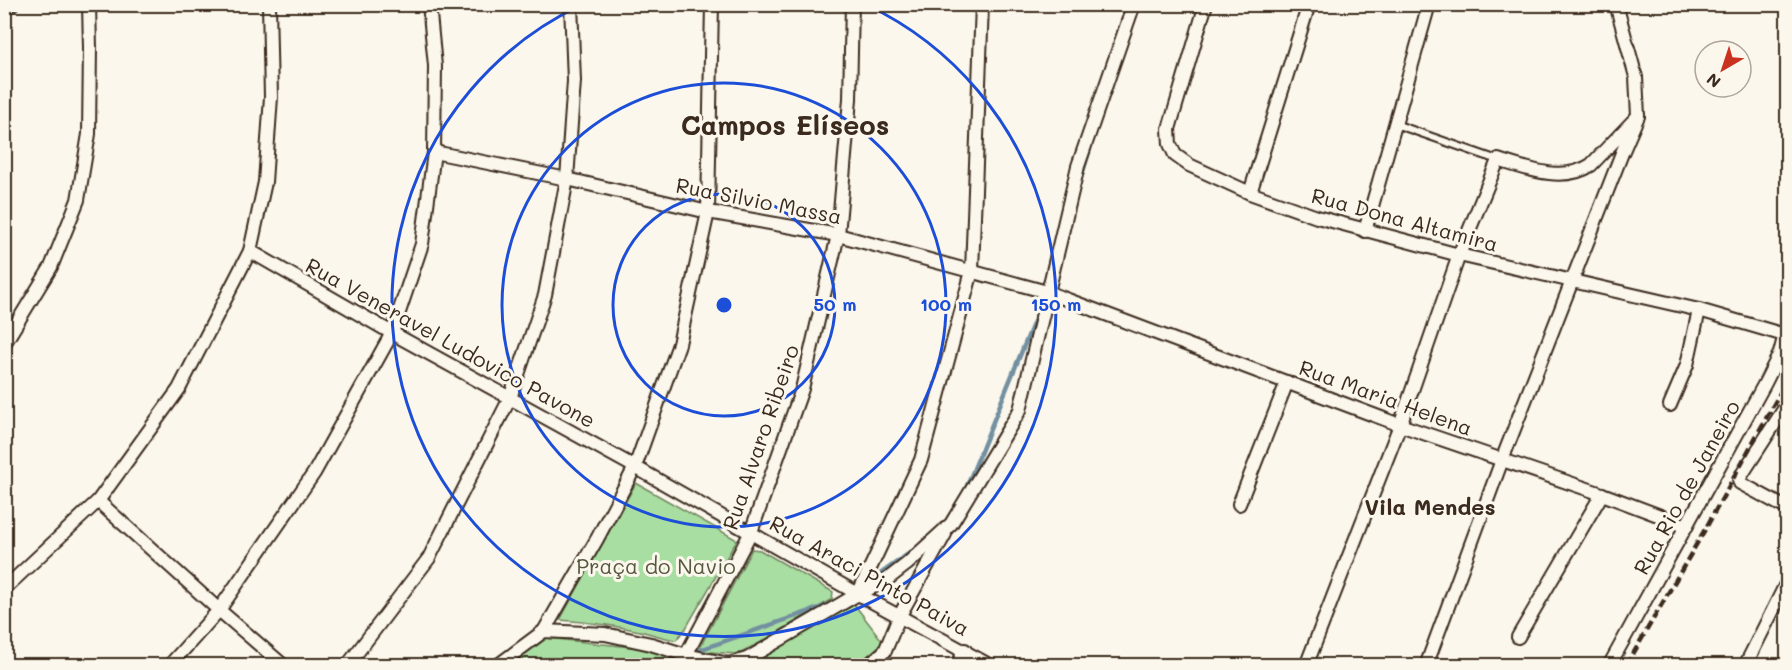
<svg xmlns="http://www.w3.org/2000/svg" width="1792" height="670" font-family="Mali,sans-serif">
<rect width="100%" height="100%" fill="#fbf7ec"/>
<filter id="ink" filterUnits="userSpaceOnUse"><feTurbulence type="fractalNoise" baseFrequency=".0167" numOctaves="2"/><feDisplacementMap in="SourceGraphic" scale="12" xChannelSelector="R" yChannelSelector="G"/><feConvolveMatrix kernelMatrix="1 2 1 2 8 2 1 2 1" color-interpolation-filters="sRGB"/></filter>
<g filter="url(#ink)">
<!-- green -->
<g fill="#a8dea1" stroke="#728460" stroke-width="1.5">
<path d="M636 483 737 540 686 628 676 640C664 638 652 634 640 631 613 625 586 622 560 620Z"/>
<polygon points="752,549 760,550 833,592 832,599 760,643 736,654 698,651"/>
<polygon points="854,604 883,642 860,665 747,666"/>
<polygon points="546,638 649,649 707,665 508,666"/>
</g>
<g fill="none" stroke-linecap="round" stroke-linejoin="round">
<!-- stream -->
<g stroke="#7390a1" stroke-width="4.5">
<polyline points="1080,181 1090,149"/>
<polyline points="964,493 1037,314"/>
<polyline points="866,584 915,549"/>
<polyline points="694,652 833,603"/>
<polyline points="654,666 680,657"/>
</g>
<!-- lane casing -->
<g stroke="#3b2a1e" stroke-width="10">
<polyline id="lane" points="1395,124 1498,160"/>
</g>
<!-- street casing -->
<g stroke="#3b2a1e" stroke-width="16">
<g id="street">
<polyline points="1206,4 1169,129 1170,144 1175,155 1189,165 1250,193 1317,217 1459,255 1699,310 1788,336"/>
<polyline points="4,5 12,4"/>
<polyline points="434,152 567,179 708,212 838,235 1047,292 1400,425 1602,494 1687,526"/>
<polyline points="1250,193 1309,4"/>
<polyline points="1365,231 1429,4"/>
<polyline points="250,251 392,333 635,467 858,594 991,666"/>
<polyline points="4,344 51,267 78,200 89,134 90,48 89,4"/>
<polyline points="1788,403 1739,479 1740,483 1788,509"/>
<polyline points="1670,405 1687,365 1699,310"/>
<polyline points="98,501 219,610 284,666"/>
<polyline points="1239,504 1287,382"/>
<polyline points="4,589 98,501 179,389 250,251 265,182 271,97 269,4"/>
<polyline points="858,594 921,460 972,271 982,4"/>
<polyline points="544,631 597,539 635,467 679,344 708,212 712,4"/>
<polyline points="1518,637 1602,494"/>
<polyline points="686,655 751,532 802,389 838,235 850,99 852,4"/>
<polyline points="169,666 219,610 314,473 392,333 422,244 434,152 435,66 429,4"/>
<polyline points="347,666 429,558 510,398 545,295 567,179 574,81 571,4"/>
<polyline points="497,666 544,631 605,634 651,644 686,655 729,664 747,659 858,594 885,581 907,564 951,524 1020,410 1078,166 1134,4"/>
<polyline points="867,666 885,651 900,615 945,534"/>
<polyline points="957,666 965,650"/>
<path d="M1306 666 1400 425 1459 255 1498 160C1527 169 1564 183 1591 165L1638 116"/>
<polyline points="1426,666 1502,460 1622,153 1638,116 1636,77 1616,4"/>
<polyline points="1609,666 1765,383 1780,353 1788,323"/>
<polyline points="1745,666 1788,580"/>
</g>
</g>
<!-- lane -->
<use href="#lane" stroke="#fbf7ec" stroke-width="6"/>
<!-- street -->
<use href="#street" stroke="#fbf7ec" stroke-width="12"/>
<!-- rail -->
<polyline stroke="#3b2a1e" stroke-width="4.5" stroke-dasharray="9 4.5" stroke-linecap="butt" points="1626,666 1707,526 1780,393 1788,375"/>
</g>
</g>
<!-- distance rings -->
<g fill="none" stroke="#1d4ed8" stroke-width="3">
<circle cx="724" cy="305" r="111"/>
<circle cx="724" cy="305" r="222"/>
<path d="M867 5A332 332 0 1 1 581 5"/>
</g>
<g text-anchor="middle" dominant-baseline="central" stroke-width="6" stroke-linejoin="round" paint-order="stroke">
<!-- street labels -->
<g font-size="21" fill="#3b2a1e" stroke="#fbf7ec">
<text transform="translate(759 200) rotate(11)">Rua Silvio Massa</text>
<text transform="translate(1405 219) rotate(15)">Rua Dona Altamira</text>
<text transform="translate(451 342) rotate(29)">Rua Veneravel Ludovico Pavone</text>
<text transform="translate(1386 397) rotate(20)">Rua Maria Helena</text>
<text transform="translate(760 437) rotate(-71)">Rua Alvaro Ribeiro</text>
<text transform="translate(1686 487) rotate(-61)">Rua Rio de Janeiro</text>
<text transform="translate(870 575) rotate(29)">Rua Araci Pinto Paiva</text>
</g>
<!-- park labels -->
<g font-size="21" fill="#56573f" stroke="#fbf7ec">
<text x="656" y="565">Praça do Navio</text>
</g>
<!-- neighbourhood labels -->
<g font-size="22" font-weight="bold" fill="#3b2a1e" stroke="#fbf7ec">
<text x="1430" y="506">Vila Mendes</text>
</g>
<!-- district labels -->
<g font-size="27" font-weight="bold" fill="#3b2a1e" stroke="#fbf7ec">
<text x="785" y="124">Campos Elíseos</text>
</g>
</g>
<circle cx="724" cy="305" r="9" fill="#1d4ed8" stroke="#fbf7ec" stroke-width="3"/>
<g font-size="18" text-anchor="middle" font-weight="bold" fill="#1d4ed8" stroke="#fbf7ec" stroke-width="6" stroke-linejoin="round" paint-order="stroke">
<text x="835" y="311">50 m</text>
<text x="946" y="311">100 m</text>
<text x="1056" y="311">150 m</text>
</g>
<!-- margin -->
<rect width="1792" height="670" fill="none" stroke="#fbf7ec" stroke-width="24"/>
<rect x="12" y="12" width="1768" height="646" fill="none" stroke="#3b2a1e" stroke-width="2" filter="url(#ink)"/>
<!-- north arrow -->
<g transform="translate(1723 69) rotate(219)"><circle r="28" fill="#fbf7ec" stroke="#aea59a" stroke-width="1.5"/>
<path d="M0-4.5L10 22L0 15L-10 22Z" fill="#c8321e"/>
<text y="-9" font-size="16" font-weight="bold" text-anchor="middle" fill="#3b2a1e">N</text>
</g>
</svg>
